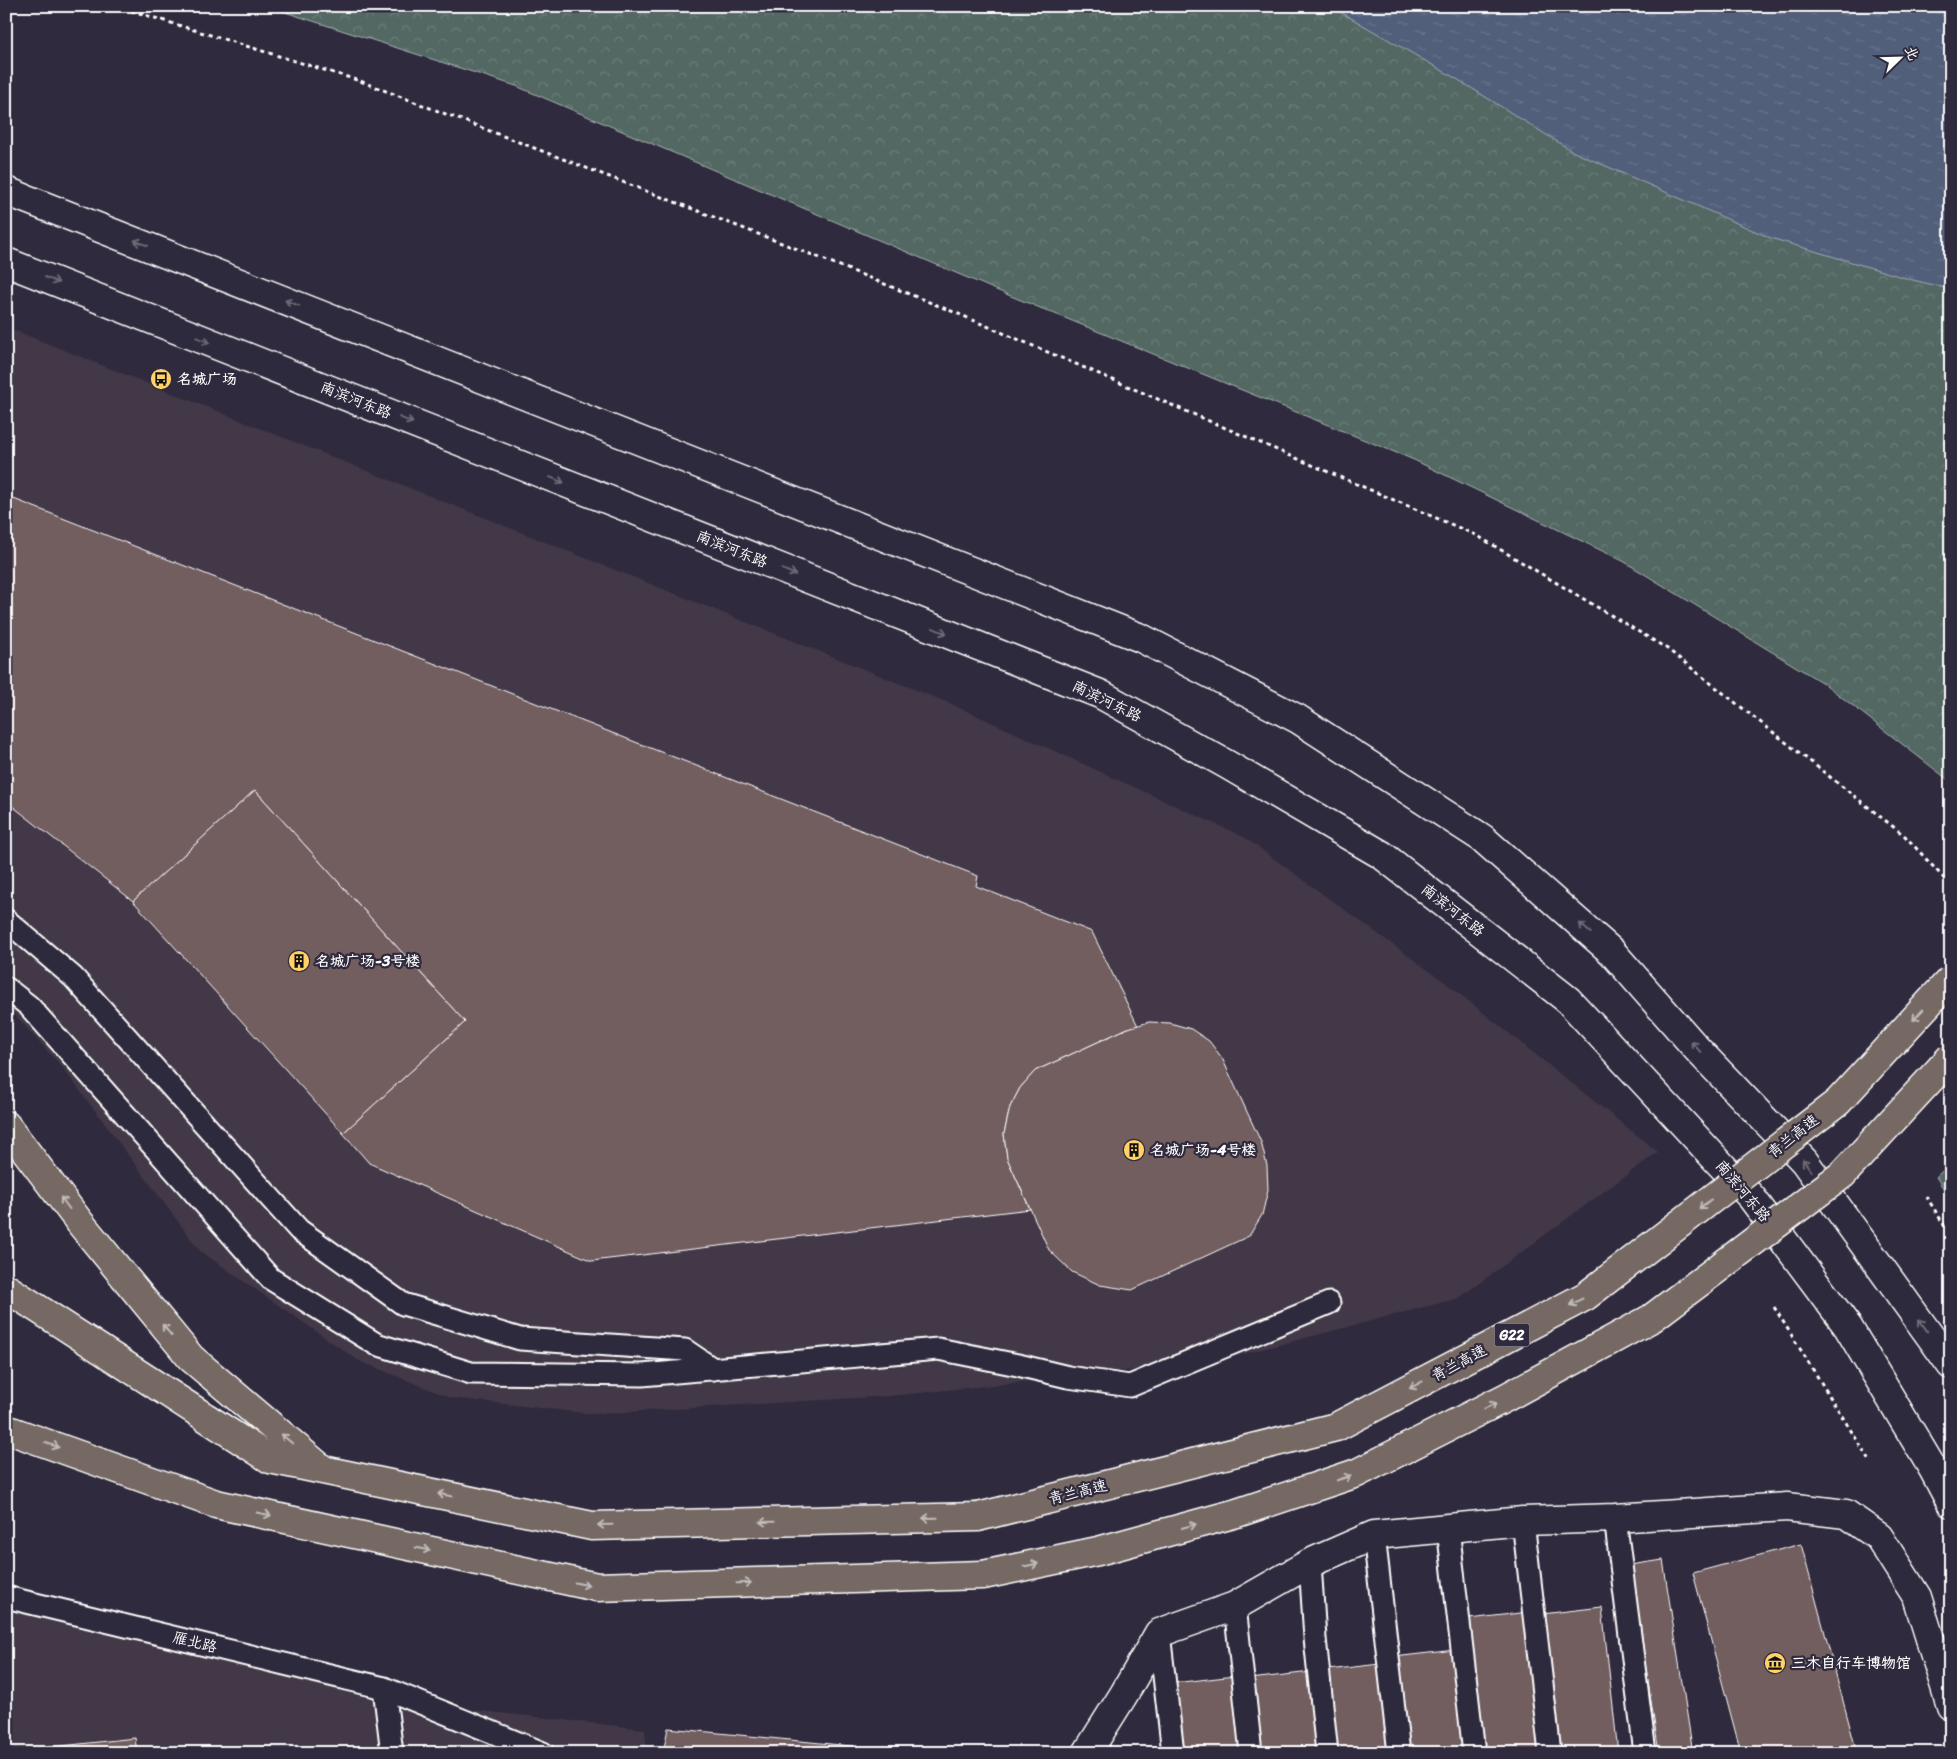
<svg xmlns="http://www.w3.org/2000/svg" width="1957" height="1759" font-family="Sriracha,'LXGW WenKai TC',sans-serif">
<defs>
<pattern id="forest-crowns" width="20" height="18" patternUnits="userSpaceOnUse" patternTransform="scale(1.25)"><rect width="20" height="18" fill="#526863"/><path d="M2 6a3 3 0 1 1 6 0M12 15a3 3 0 1 1 6 0" fill="none" stroke="#6c7f7a"/></pattern>
<pattern id="park-dots" width="8" height="8" patternUnits="userSpaceOnUse" patternTransform="scale(1.25)"><rect width="8" height="8" fill="#526863"/><path d="M2 2h.1M6 6h.1" fill="none" stroke="#6c7f7a" stroke-width="1.8" stroke-linecap="round"/></pattern>
<pattern id="water-ripples" width="26" height="14" patternUnits="userSpaceOnUse" patternTransform="scale(1.25)"><rect width="26" height="14" fill="#515e7a"/><path d="M2 4q2-2 4 0t4 0M15 11q2-2 4 0t4 0" fill="none" stroke="#6b768e"/></pattern>
</defs>
<rect width="100%" height="100%" fill="#2f2a3d"/>
<filter id="ink" filterUnits="userSpaceOnUse"><feTurbulence type="fractalNoise" baseFrequency=".02" numOctaves="2"/><feDisplacementMap in="SourceGraphic" scale="10" xChannelSelector="R" yChannelSelector="G"/><feConvolveMatrix kernelMatrix="1 2 1 2 8 2 1 2 1" color-interpolation-filters="sRGB"/></filter>
<g filter="url(#ink)">
<!-- built -->
<g fill="#433947">
<polygon points="6,327 949,703 1244,837 1446,983 1658,1152 1459,1298 1217,1361 890,1396 593,1414 451,1398 359,1361 200,1251 63,1068 6,1005"/>
<polygon points="6,1598 410,1703 645,1729 647,1753 6,1753"/>
</g>
<!-- forest -->
<polygon fill="url(#forest-crowns)" stroke="#a8b4b1" points="266,6 1330,6 1457,79 1574,152 1771,238 1909,279 1951,289 1951,782 1826,685 1623,561 1414,460 996,290 516,86"/>
<!-- park -->
<polygon fill="url(#park-dots)" stroke="#a8b4b1" points="1951,1163 1951,1200 1936,1177"/>
<!-- water -->
<polygon fill="url(#water-ripples)" stroke="#979eaf" points="1330,6 1951,6 1951,289 1909,279 1771,238 1574,152 1457,79"/>
<!-- building -->
<g fill="#725d5f" stroke="#fff">
<polygon points="6,496 978,876 976,886 1092,932 1138,1026 1128,1028 1035,1071 1020,1088 1010,1107 1004,1134 1007,1158 1030,1209 592,1261 369,1163 343,1133 465,1022 255,790 133,901 6,801"/>
<polygon points="255,790 465,1022 343,1133 133,901"/>
<polygon points="1149,1022 1170,1023 1191,1029 1209,1041 1222,1058 1261,1142 1267,1166 1268,1190 1262,1215 1249,1236 1132,1290 1100,1285 1072,1272 1049,1250 1007,1158 1004,1134 1010,1107 1020,1088 1035,1071 1128,1028"/>
<polygon points="1801,1544 1857,1753 1741,1753 1693,1573"/>
<polygon points="1663,1560 1693,1753 1659,1753 1630,1565"/>
<polygon points="1602,1607 1618,1753 1557,1753 1542,1614"/>
<polygon points="1529,1612 1544,1753 1483,1753 1469,1619"/>
<polygon points="1455,1650 1467,1753 1405,1753 1394,1657"/>
<polygon points="1380,1664 1391,1753 1329,1753 1319,1671"/>
<polygon points="1311,1672 1320,1753 1258,1753 1250,1679"/>
<polygon points="1235,1676 1243,1753 1181,1753 1173,1683"/>
<polygon points="668,1728 922,1753 663,1753"/>
<polygon points="135,1738 137,1753 6,1753 6,1752"/>
</g>
<g fill="none" stroke-linecap="round" stroke-linejoin="round">
<!-- lane casing -->
<g stroke="#fff" stroke-width="25">
<g id="lane">
<polyline points="6,920 73,977 299,1230 403,1304 520,1339 685,1350 713,1369"/>
<polyline points="6,988 29,1006 271,1279 376,1344 471,1373 642,1375 938,1349 1018,1365 1068,1377 1130,1386 1329,1303"/>
<polyline points="1615,1518 1645,1753"/>
<polyline points="1523,1521 1550,1753"/>
<polyline points="1448,1528 1474,1753"/>
<polyline points="1374,1535 1399,1753"/>
<polyline points="1310,1563 1315,1638 1327,1753"/>
<polyline points="6,1597 384,1688 543,1753"/>
<polyline points="1235,1606 1251,1753"/>
<polyline points="1159,1633 1173,1753"/>
<polyline points="384,1688 392,1753"/>
</g>
</g>
<!-- street casing -->
<g stroke="#fff" stroke-width="31">
<polyline id="street" points="1087,1753 1124,1694 1159,1633 1235,1606 1310,1563 1374,1535 1523,1521 1615,1518 1787,1507 1846,1514 1879,1537 1917,1597 1951,1706"/>
</g>
<!-- secondary casing -->
<g stroke="#fff" stroke-width="31">
<g id="secondary">
<polyline points="6,191 1141,638 1298,719 1482,838 1612,952 1697,1049 1804,1161 1951,1365"/>
<polyline points="6,262 1100,694 1226,764 1382,855 1568,1000 1752,1198 1848,1327 1933,1469 1951,1503"/>
</g>
</g>
<!-- highway casing -->
<g stroke="#fff" stroke-width="31">
<g id="highway">
<polyline points="6,1125 81,1224 191,1358 321,1468"/>
<polyline points="6,1288 270,1459 592,1526 978,1517"/>
<polyline points="6,1429 216,1504 597,1587 983,1575"/>
</g>
</g>
<!-- path -->
<g stroke="#fff" stroke-width="3" stroke-dasharray="4 4" stroke-linecap="butt">
<polyline points="116,6 360,81 810,254 954,312 1476,535 1666,648 1905,836 1951,886"/>
<polyline points="1926,1196 1951,1236"/>
<polyline points="1774,1307 1870,1461"/>
</g>
<!-- lane -->
<use href="#lane" stroke="#2f2a3d" stroke-width="21"/>
<!-- street -->
<use href="#street" stroke="#2f2a3d" stroke-width="28"/>
<!-- secondary -->
<use href="#secondary" stroke="#2f2a3d" stroke-width="28"/>
<!-- highway -->
<use href="#highway" stroke="#766964" stroke-width="28"/>
<!-- highway-bridge casing -->
<g stroke="#fff" stroke-width="31" stroke-linecap="butt">
<g id="highway-bridge">
<polyline points="978,1517 1336,1427 1586,1296 1838,1102 1951,979"/>
<polyline points="983,1575 1098,1551 1237,1513 1357,1473 1505,1398 1652,1318 1843,1174 1951,1057"/>
</g>
</g>
<!-- highway-bridge -->
<use href="#highway-bridge" stroke="#766964" stroke-width="28"/>
</g>
<!-- one-way arrows -->
<defs><path id="oneway-shaft" d="M-6 0H5M1.5-3L5.5 0L1.5 3" fill="none" stroke-width="1.6" stroke-linecap="round" stroke-linejoin="round" transform="scale(1.25)"/></defs>
<g stroke="#6d6a77">
<use href="#oneway-shaft" transform="translate(141 243) rotate(-159)"/>
<use href="#oneway-shaft" transform="translate(52 280) rotate(22)"/>
<use href="#oneway-shaft" transform="translate(292 303) rotate(-159)"/>
<use href="#oneway-shaft" transform="translate(203 340) rotate(22)"/>
<use href="#oneway-shaft" transform="translate(406 420) rotate(22)"/>
<use href="#oneway-shaft" transform="translate(557 480) rotate(22)"/>
<use href="#oneway-shaft" transform="translate(789 572) rotate(22)"/>
<use href="#oneway-shaft" transform="translate(940 631) rotate(22)"/>
<use href="#oneway-shaft" transform="translate(1585 928) rotate(-139)"/>
<use href="#oneway-shaft" transform="translate(1696 1047) rotate(-132)"/>
<use href="#oneway-shaft" transform="translate(1807 1165) rotate(-127)"/>
<use href="#oneway-shaft" transform="translate(1923 1325) rotate(-125)"/>
</g>
<g stroke="#c1bcb9">
<use href="#oneway-shaft" transform="translate(1918 1015) rotate(133)"/>
<use href="#oneway-shaft" transform="translate(65 1203) rotate(-127)"/>
<use href="#oneway-shaft" transform="translate(1705 1204) rotate(142)"/>
<use href="#oneway-shaft" transform="translate(1576 1302) rotate(152)"/>
<use href="#oneway-shaft" transform="translate(167 1330) rotate(-129)"/>
<use href="#oneway-shaft" transform="translate(1416 1385) rotate(152)"/>
<use href="#oneway-shaft" transform="translate(1490 1406) rotate(-27)"/>
<use href="#oneway-shaft" transform="translate(287 1439) rotate(-140)"/>
<use href="#oneway-shaft" transform="translate(52 1445) rotate(20)"/>
<use href="#oneway-shaft" transform="translate(1344 1478) rotate(-18)"/>
<use href="#oneway-shaft" transform="translate(445 1495) rotate(-168)"/>
<use href="#oneway-shaft" transform="translate(264 1514) rotate(12)"/>
<use href="#oneway-shaft" transform="translate(930 1518) rotate(179)"/>
<use href="#oneway-shaft" transform="translate(767 1522) rotate(179)"/>
<use href="#oneway-shaft" transform="translate(605 1525) rotate(179)"/>
<use href="#oneway-shaft" transform="translate(1189 1526) rotate(-15)"/>
<use href="#oneway-shaft" transform="translate(423 1549) rotate(12)"/>
<use href="#oneway-shaft" transform="translate(1031 1565) rotate(-12)"/>
<use href="#oneway-shaft" transform="translate(744 1583) rotate(-2)"/>
<use href="#oneway-shaft" transform="translate(582 1584) rotate(12)"/>
</g>
</g>
<!-- icons -->
<defs>
<g id="bus-disc" transform="scale(1.125)"><circle r="9.5" fill="#ffd166" stroke="#2f2a3d"/><path d="M-5-6H5V4H4V6H2V4H-2V6H-4V4H-5ZM-3.5-4V0h7V-4ZM-3.5 1.2v1.5H-2V1.2ZM2 1.2v1.5H3.5V1.2Z" fill="#111"/></g>
<g id="building-disc" transform="scale(1.125)"><circle r="9.5" fill="#ffd166" stroke="#2f2a3d"/><path d="M-4-6H4V6H1V3H-1V6H-4ZM-2.5-4.3h1.7v1.8h-1.7ZM.8-4.3h1.7v1.8H.8ZM-2.5-1h1.7V.8h-1.7ZM.8-1h1.7V.8H.8Z" fill="#111"/></g>
<g id="museum-disc" transform="scale(1.125)"><circle r="9.5" fill="#ffd166" stroke="#2f2a3d"/><path d="M0-6L6-3V-2H-6V-3ZM-5-1h2V3h-2ZM-1-1h2V3h-2ZM3-1h2V3H3ZM-6 4H6V6H-6Z" fill="#111"/></g>
</defs>
<g fill-rule="evenodd">
<use href="#bus-disc" x="161" y="379"/>
<use href="#building-disc" x="299" y="961"/>
<use href="#building-disc" x="1134" y="1150"/>
<use href="#museum-disc" x="1775" y="1663"/>
</g>
<g text-anchor="middle" dominant-baseline="central" stroke-width="4.5" stroke-linejoin="round" paint-order="stroke">
<!-- shield labels -->
<rect fill="#2f2a3d" stroke="#c1bfc5" stroke-width="1" x="1494.5" y="1323.5" width="35" height="23" rx="4"/>
<g font-size="14" font-weight="bold" fill="#fff">
<text x="1512" y="1335">G22</text>
</g>
<!-- poi labels -->
<g font-size="15" font-weight="bold" fill="#fff" stroke="#2f2a3d" text-anchor="start">
<text x="177" y="379">名城广场</text>
<text x="315" y="961">名城广场-3号楼</text>
<text x="1150" y="1150">名城广场-4号楼</text>
<text x="1791" y="1663">三木自行车博物馆</text>
</g>
<!-- street labels -->
<g font-size="15" fill="#fff" stroke="#2f2a3d">
<text transform="translate(356 400) rotate(22)">南滨河东路</text>
<text transform="translate(732 549) rotate(22)">南滨河东路</text>
<text transform="translate(1107 701) rotate(26)">南滨河东路</text>
<text transform="translate(1453 910) rotate(38)">南滨河东路</text>
<text transform="translate(1793 1136) rotate(-38)">青兰高速</text>
<text transform="translate(1743 1191) rotate(50)">南滨河东路</text>
<text transform="translate(1459 1363) rotate(-28)">青兰高速</text>
<text transform="translate(1078 1492) rotate(-14)">青兰高速</text>
<text transform="translate(195 1642) rotate(14)">雁北路</text>
</g>
</g>
<!-- margin -->
<rect width="1957" height="1759" fill="none" stroke="#2f2a3d" stroke-width="25"/>
<rect x="12" y="12" width="1932" height="1734" fill="none" stroke="#fff" stroke-width="2" filter="url(#ink)"/>
<!-- north arrow -->
<g transform="translate(1900 58) rotate(67)" stroke="#2f2a3d" stroke-width="4" paint-order="stroke">
<path d="M0-4L9 19L0 12L-9 19Z" fill="#ffffff"/>
<text y="-8" font-size="14" font-weight="bold" text-anchor="middle" fill="#ffffff">北</text>
</g>
</svg>
